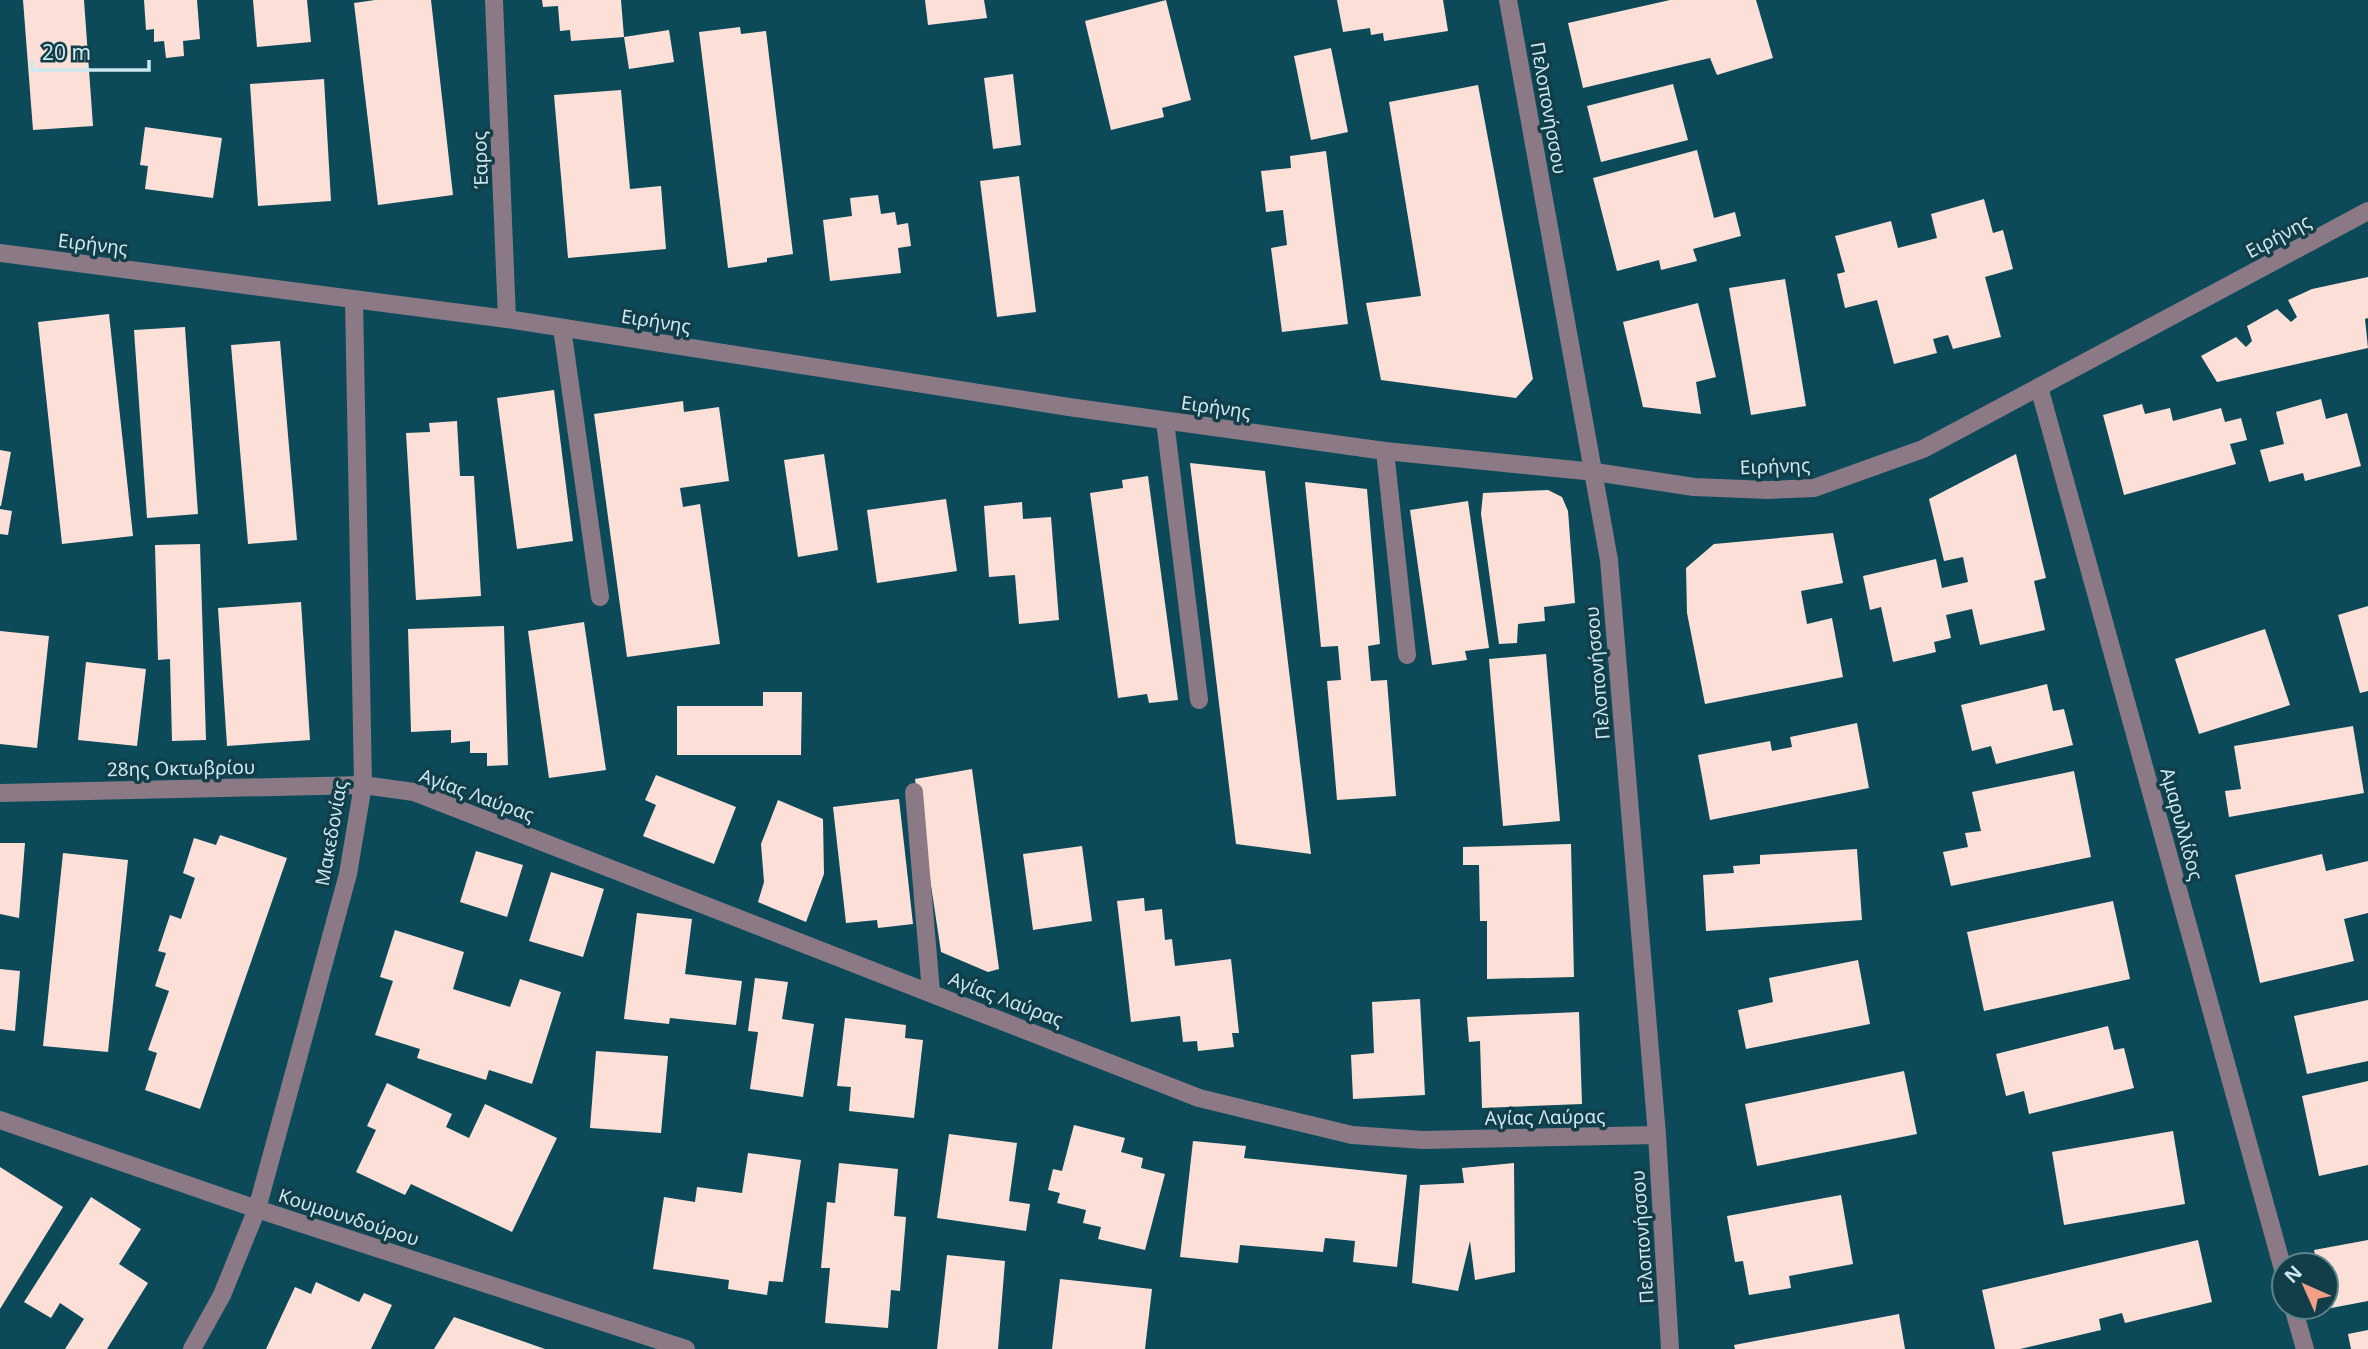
<svg xmlns="http://www.w3.org/2000/svg" width="2368" height="1349" font-family="'Noto Sans',sans-serif">
<rect width="100%" height="100%" fill="#0c4a59"/>
<!-- building -->
<g fill="#fce0d8">
<polygon points="23,0 84,0 93,126 33,130"/>
<polygon points="144,0 197,0 200,39 183,41 184,56 166,58 164,41 154,42 154,29 146,30"/>
<polygon points="253,0 307,0 311,42 257,47"/>
<polygon points="375,0 431,0 453,195 378,205 354,3"/>
<polygon points="542,0 621,0 624,37 669,30 674,62 629,69 624,37 571,41 570,30 560,31 558,6 543,7"/>
<polygon points="925,0 984,0 987,18 928,25"/>
<polygon points="1166,0 1191,100 1162,108 1164,117 1111,130 1085,21"/>
<polygon points="1337,0 1443,0 1448,31 1384,41 1383,33 1371,35 1370,28 1343,32"/>
<polygon points="1670,0 1756,0 1773,58 1717,75 1710,58 1583,88 1568,23"/>
<polygon points="740,27 741,34 766,31 793,254 767,258 767,262 728,268 699,32"/>
<polygon points="1331,48 1348,132 1311,140 1294,56"/>
<polygon points="1013,74 1021,145 993,149 984,78"/>
<polygon points="324,79 331,201 258,206 250,84"/>
<polygon points="1673,84 1688,140 1601,162 1587,106"/>
<polygon points="1478,85 1533,379 1516,398 1381,380 1366,303 1421,296 1389,102"/>
<polygon points="621,90 630,189 661,186 666,249 568,258 554,95"/>
<polygon points="145,127 222,138 213,198 145,189 148,166 140,165"/>
<polygon points="1697,150 1714,218 1735,212 1741,236 1693,249 1697,261 1661,270 1659,260 1617,271 1593,178"/>
<polygon points="1326,151 1348,324 1282,332 1271,248 1287,245 1283,210 1266,212 1261,171 1291,168 1290,156"/>
<polygon points="1019,176 1036,312 997,317 980,181"/>
<polygon points="878,195 881,214 895,212 897,225 908,223 911,246 898,248 901,273 830,281 823,220 852,216 850,198"/>
<polygon points="1984,199 1993,233 2003,230 2013,269 1985,277 2001,337 1953,349 1948,335 1933,339 1937,353 1894,364 1877,300 1845,308 1837,274 1845,272 1835,236 1891,221 1898,248 1937,238 1931,214"/>
<polygon points="2368,277 2368,318 2365,319 2368,348 2217,382 2201,356 2236,337 2246,347 2252,341 2247,326 2277,309 2291,322 2297,317 2288,300 2312,289"/>
<polygon points="1785,279 1806,406 1751,415 1729,288"/>
<polygon points="1698,303 1716,377 1696,382 1701,414 1643,407 1623,322"/>
<polygon points="109,314 133,536 62,544 38,322"/>
<polygon points="185,327 198,514 147,518 134,330"/>
<polygon points="280,341 297,540 248,544 231,345"/>
<polygon points="554,390 573,541 517,549 497,398"/>
<polygon points="2321,399 2326,419 2347,413 2361,466 2305,481 2303,473 2269,482 2260,450 2284,444 2276,412"/>
<polygon points="683,401 684,412 719,407 729,481 680,488 683,507 700,504 720,644 627,657 594,414"/>
<polygon points="2142,404 2145,414 2170,408 2173,421 2221,408 2225,422 2241,418 2247,440 2230,444 2236,464 2124,495 2103,415"/>
<polygon points="457,421 460,476 474,476 481,596 416,600 406,433 430,432 429,423"/>
<polygon points="0,450 11,452 1,506 0,506"/>
<polygon points="824,454 838,550 798,557 784,460"/>
<polygon points="2016,454 2046,578 2034,581 2045,630 1980,645 1972,609 1946,615 1951,638 1934,642 1936,652 1893,662 1881,607 1870,610 1863,576 1936,559 1942,588 1968,582 1963,557 1944,561 1929,499"/>
<polygon points="1190,463 1265,471 1311,854 1236,844"/>
<polygon points="1148,476 1178,700 1149,703 1147,694 1118,698 1090,493 1123,488 1122,480"/>
<polygon points="1305,482 1367,489 1380,644 1368,646 1371,681 1387,680 1396,796 1337,800 1327,681 1341,680 1338,646 1321,647"/>
<polygon points="1548,490 1562,497 1568,511 1575,603 1544,607 1545,621 1518,624 1517,643 1499,644 1481,514 1483,493"/>
<polygon points="946,499 957,571 877,583 867,510"/>
<polygon points="1468,501 1489,648 1465,651 1467,660 1432,665 1410,510"/>
<polygon points="1022,502 1023,519 1051,517 1059,620 1019,624 1015,575 989,577 984,506"/>
<polygon points="0,509 12,511 8,535 0,534"/>
<polygon points="1833,533 1843,583 1801,591 1807,624 1832,618 1843,677 1705,704 1687,613 1686,568 1714,544"/>
<polygon points="200,544 206,740 172,741 170,659 158,660 155,545"/>
<polygon points="301,602 310,740 227,746 218,608"/>
<polygon points="2368,606 2368,691 2360,693 2338,615"/>
<polygon points="584,622 606,770 549,778 528,631"/>
<polygon points="504,626 508,765 487,766 487,753 470,753 470,741 451,743 451,730 411,732 408,629"/>
<polygon points="2265,629 2290,705 2199,734 2175,659"/>
<polygon points="0,631 49,636 37,748 0,744"/>
<polygon points="1546,654 1560,821 1503,826 1489,659"/>
<polygon points="86,662 146,669 137,746 78,740"/>
<polygon points="2047,684 2053,711 2064,709 2073,745 1996,764 1991,746 1972,751 1961,705"/>
<polygon points="763,692 802,692 801,755 677,755 677,706 763,706"/>
<polygon points="1857,723 1869,788 1710,820 1698,755 1770,741 1772,751 1792,747 1790,737"/>
<polygon points="2353,726 2364,793 2229,817 2225,791 2241,789 2234,746"/>
<polygon points="972,769 999,969 988,972 941,952 915,779"/>
<polygon points="2074,771 2091,857 1951,886 1943,852 1968,847 1965,833 1981,831 1972,792"/>
<polygon points="656,775 736,807 714,864 643,836 656,805 645,800"/>
<polygon points="899,799 913,924 878,928 877,920 846,923 833,807"/>
<polygon points="778,800 823,819 824,874 806,922 758,902 764,882 761,844"/>
<polygon points="220,835 287,858 200,1109 145,1090 157,1053 148,1050 169,991 155,986 166,953 158,951 170,915 181,919 195,878 183,873 194,838 216,845"/>
<polygon points="0,843 25,843 19,918 0,914"/>
<polygon points="1571,844 1574,977 1487,979 1487,921 1480,921 1479,865 1463,865 1463,847"/>
<polygon points="1082,846 1092,921 1033,930 1023,854"/>
<polygon points="1857,849 1862,920 1706,931 1703,875 1734,873 1733,866 1760,864 1760,855"/>
<polygon points="476,851 523,865 507,917 460,902"/>
<polygon points="63,853 128,860 108,1052 43,1046"/>
<polygon points="2322,854 2326,871 2368,861 2368,913 2344,919 2354,961 2260,983 2235,875"/>
<polygon points="551,872 604,889 583,957 529,941"/>
<polygon points="1144,898 1145,911 1162,909 1165,940 1172,939 1175,966 1231,959 1239,1033 1232,1033 1234,1047 1198,1051 1197,1041 1183,1042 1180,1016 1131,1022 1117,901"/>
<polygon points="2113,901 2130,979 1984,1011 1967,932"/>
<polygon points="637,913 692,919 685,974 742,981 736,1025 670,1018 669,1024 624,1019"/>
<polygon points="395,930 464,952 453,989 510,1007 520,979 561,992 532,1084 489,1070 486,1080 417,1058 420,1049 375,1035 393,981 380,977"/>
<polygon points="1858,960 1870,1024 1746,1049 1738,1010 1773,1002 1769,978"/>
<polygon points="0,969 20,971 15,1031 0,1029"/>
<polygon points="755,978 788,982 782,1019 814,1024 803,1097 750,1089 758,1032 748,1031"/>
<polygon points="1420,999 1425,1095 1353,1099 1351,1055 1374,1053 1372,1002"/>
<polygon points="2368,1000 2368,1061 2307,1074 2294,1016"/>
<polygon points="1579,1012 1582,1104 1482,1108 1480,1041 1469,1042 1467,1017"/>
<polygon points="845,1018 906,1025 905,1038 923,1040 914,1118 849,1111 851,1087 837,1086"/>
<polygon points="2108,1026 2114,1050 2124,1048 2134,1088 2029,1114 2024,1091 2006,1096 1996,1054"/>
<polygon points="596,1051 668,1056 661,1133 590,1128"/>
<polygon points="1904,1071 1917,1134 1757,1166 1745,1104"/>
<polygon points="2368,1081 2368,1165 2319,1176 2302,1096"/>
<polygon points="387,1083 452,1114 446,1127 469,1138 485,1104 557,1138 512,1232 411,1184 405,1195 356,1172 376,1130 367,1126"/>
<polygon points="1074,1125 1125,1138 1121,1152 1143,1158 1141,1168 1165,1174 1145,1250 1098,1239 1101,1227 1083,1223 1086,1210 1057,1203 1060,1193 1048,1190 1053,1169 1062,1171"/>
<polygon points="2173,1131 2185,1204 2064,1225 2052,1152"/>
<polygon points="949,1134 1017,1143 1009,1201 1030,1204 1026,1231 937,1218"/>
<polygon points="1193,1141 1246,1146 1244,1158 1407,1175 1397,1267 1353,1262 1355,1241 1325,1238 1323,1252 1240,1245 1238,1263 1180,1257"/>
<polygon points="748,1153 801,1160 783,1282 769,1281 767,1295 728,1289 729,1280 653,1269 664,1197 695,1202 697,1187 742,1193"/>
<polygon points="839,1163 898,1169 894,1216 906,1217 900,1291 891,1290 888,1328 825,1323 830,1268 821,1268 827,1202 835,1203"/>
<polygon points="1514,1163 1515,1272 1475,1280 1470,1241 1458,1291 1412,1283 1420,1185 1464,1183 1462,1168"/>
<polygon points="0,1167 63,1207 0,1309"/>
<polygon points="1841,1195 1853,1264 1789,1276 1791,1288 1749,1295 1743,1261 1735,1262 1727,1216"/>
<polygon points="91,1197 141,1229 119,1264 148,1283 107,1349 65,1349 84,1319 60,1303 51,1318 24,1302"/>
<polygon points="2198,1240 2212,1302 2125,1323 2122,1313 2099,1319 2101,1330 2020,1349 1995,1349 1982,1290"/>
<polygon points="2368,1240 2368,1301 2326,1309 2326,1265 2317,1265 2314,1250"/>
<polygon points="947,1255 1005,1261 998,1349 937,1349"/>
<polygon points="1060,1279 1152,1289 1145,1349 1052,1349"/>
<polygon points="316,1282 359,1302 364,1293 392,1305 371,1349 266,1349 295,1287 311,1294"/>
<polygon points="1899,1314 1905,1349 1735,1349 1734,1345"/>
<polygon points="454,1317 545,1349 434,1349"/>
<polygon points="2368,1330 2368,1349 2351,1349 2348,1334"/>
</g>
<g fill="none" stroke-linecap="round" stroke-linejoin="round">
<!-- minor -->
<g stroke="#8b7985" stroke-width="18">
<polyline points="494,0 507,319"/>
<polyline points="1508,0 1609,560 1657,1135 1670,1349"/>
<polyline points="0,253 507,319 1069,407 1385,451 1595,472 1694,487 1768,490 1814,488 1923,449 2368,211"/>
<polyline points="562,328 600,597"/>
<polyline points="2039,387 2284,1273"/>
<polyline points="1165,421 1199,700"/>
<polyline points="1385,451 1407,655"/>
<polyline points="914,792 931,992"/>
<polyline points="0,793 363,785 414,792 1199,1098 1352,1135 1423,1140 1657,1135"/>
<polyline points="0,1120 257,1209 686,1349"/>
<polyline points="2293,1307 2305,1349"/>
<polyline points="192,1349 222,1295 257,1209 348,874 363,785 354,299"/>
</g>
</g>
<g text-anchor="middle" dominant-baseline="central" stroke-width="7" stroke-linejoin="round" paint-order="stroke">
<!-- street labels -->
<g font-size="19" fill="#cce8f0" stroke="#123e49">
<text transform="translate(1549 108) rotate(80)">Πελοπονήσσου</text>
<text transform="translate(480 160) rotate(-92)">Έαρος</text>
<text transform="translate(2278 236) rotate(-28)">Ειρήνης</text>
<text transform="translate(93 244) rotate(7)">Ειρήνης</text>
<text transform="translate(656 321) rotate(9)">Ειρήνης</text>
<text transform="translate(1216 407) rotate(8)">Ειρήνης</text>
<text transform="translate(1775 466) rotate(-2)">Ειρήνης</text>
<text transform="translate(1597 673) rotate(-95)">Πελοπονήσσου</text>
<text transform="translate(181 768) rotate(-1)">28ης Οκτωβρίου</text>
<text transform="translate(477 795) rotate(20)">Αγίας Λαύρας</text>
<text transform="translate(2182 824) rotate(75)">Αμαρυλλίδος</text>
<text transform="translate(331 833) rotate(-80)">Μακεδονίας</text>
<text transform="translate(1006 999) rotate(21)">Αγίας Λαύρας</text>
<text transform="translate(1545 1117) rotate(-1)">Αγίας Λαύρας</text>
<text transform="translate(349 1217) rotate(18)">Κουμουνδούρου</text>
<text transform="translate(1642 1237) rotate(-94)">Πελοπονήσσου</text>
</g>
</g>
<!-- north arrow -->
<g transform="translate(2305 1286) rotate(315)"><circle r="33" fill="#123e49" stroke="#5c828c" stroke-width="2"/>
<path d="M0-5L12 26L0 18L-12 26Z" fill="#f39f85"/>
<text y="-10" font-size="19" font-weight="bold" text-anchor="middle" fill="#cce8f0">N</text>
</g>
<!-- scale -->
<path d="M32 60v10h117v-10" fill="none" stroke="#cce8f0" stroke-width="3.5"/>
<text x="42" y="60" font-size="21" fill="#cce8f0" stroke="#123e49" stroke-width="5" paint-order="stroke">20 m</text>
</svg>
